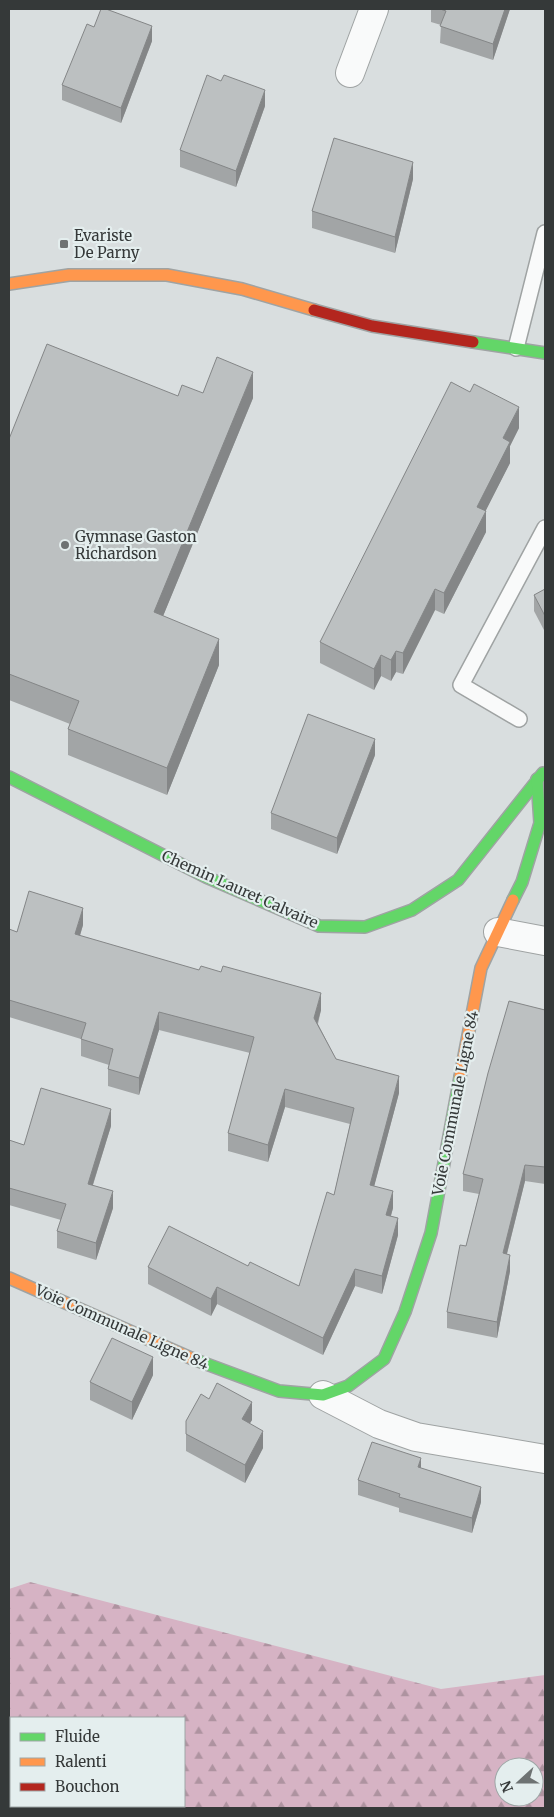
<svg xmlns="http://www.w3.org/2000/svg" width="554" height="1817" font-family="Merriweather,serif">
<defs>
<pattern id="forest-firs" width="22" height="20" patternUnits="userSpaceOnUse" patternTransform="scale(1.25)"><rect width="22" height="20" fill="#d6b3c4"/><path d="M5 1l3.5 6h-7zM16 11l3.5 6h-7z" fill="#ae93a0"/></pattern>
</defs>
<rect width="100%" height="100%" fill="#d9dedf"/>
<!-- forest -->
<path fill="url(#forest-firs)" fill-rule="evenodd" d="M30 1582 441 1689 545 1675V1808H9V1589ZM11 1718H184V1806H11ZM504 1767H534V1797H504Z"/>
<g fill="none" stroke-linecap="round" stroke-linejoin="round">
<!-- lane casing -->
<g stroke="#9fa3a3" stroke-width="18">
<g id="lane">
<polyline points="516,348 545,233"/>
<polyline points="519,719 461,685 545,528"/>
</g>
</g>
<!-- street casing -->
<g stroke="#9fa3a3" stroke-width="30">
<g id="street">
<polyline points="350,73 374,9"/>
<polyline points="498,932 545,941"/>
<polyline points="323,1395 379,1424 416,1437 545,1459"/>
</g>
</g>
<!-- fast casing -->
<g stroke="#9fa3a3" stroke-width="14">
<g id="fast">
<polyline points="473,342 545,353"/>
<polyline points="9,777 206,877 319,926 365,927 412,910 458,880 543,773"/>
<polyline points="513,900 522,882 540,823 537,779"/>
<polyline points="193,1359 279,1391 323,1395 348,1386 384,1359 405,1312 431,1233 460,1077"/>
</g>
</g>
<!-- slow casing -->
<g stroke="#9fa3a3" stroke-width="14">
<g id="slow">
<polyline points="9,284 69,275 167,275 242,289 314,310"/>
<polyline points="460,1077 481,968 513,900"/>
<polyline points="9,1278 193,1359"/>
</g>
</g>
<!-- jam casing -->
<g stroke="#9fa3a3" stroke-width="14">
<polyline id="jam" points="314,310 372,326 473,342"/>
</g>
<!-- lane -->
<use href="#lane" stroke="#f9fafa" stroke-width="15"/>
<!-- street -->
<use href="#street" stroke="#f9fafa" stroke-width="28"/>
<!-- fast -->
<use href="#fast" stroke="#63d668" stroke-width="11"/>
<!-- slow -->
<use href="#slow" stroke="#ff974d" stroke-width="11"/>
<!-- jam -->
<use href="#jam" stroke="#b3261e" stroke-width="11"/>
</g>
<!-- wall -->
<g fill="#a2a5a6">
<polygon points="431,9 510,9 493,60 440,43 441,25 431,22"/>
<polygon points="94,27 152,41 121,123 62,100 62,85"/>
<polygon points="221,81 265,106 236,187 180,167 180,150"/>
<polygon points="413,179 395,253 312,228 312,211"/>
<polygon points="470,392 519,428 510,446 510,463 485,511 486,532 444,614 435,610 403,674 396,672 391,681 381,676 374,690 320,663 320,642"/>
<polygon points="203,393 253,398 163,616 219,665 167,795 68,755 68,729 70,724 9,700 9,439 178,396"/>
<polygon points="545,589 545,632 534,611 534,595"/>
<polygon points="375,755 337,854 271,829 271,813"/>
<polygon points="83,925 80,936 321,1010 318,1024 336,1059 399,1093 374,1186 393,1208 391,1216 398,1235 382,1294 355,1286 323,1355 217,1304 211,1316 148,1284 148,1267 248,1266 299,1286 334,1195 350,1124 285,1107 268,1162 228,1151 228,1133 250,1053 159,1030 139,1095 108,1086 108,1069 109,1065 81,1056 81,1039 9,1017 9,929 17,932"/>
<polygon points="545,1010 545,1184 525,1181 507,1254 510,1271 497,1338 447,1328 447,1312 466,1246 479,1194 463,1191 463,1174"/>
<polygon points="111,1126 93,1185 113,1208 96,1260 57,1248 57,1231 61,1220 9,1205 9,1140 24,1145"/>
<polygon points="153,1375 132,1420 90,1400 90,1382"/>
<polygon points="209,1399 252,1420 249,1423 263,1448 245,1483 186,1451 186,1421"/>
<polygon points="421,1468 481,1502 472,1533 399,1512 399,1508 358,1495 358,1480"/>
</g>
<!-- shaded-wall -->
<g fill="#848687">
<polygon points="505,9 510,9 493,60 493,44"/>
<polygon points="152,26 152,41 121,123 121,108"/>
<polygon points="265,90 265,106 236,187 236,171"/>
<polygon points="413,162 413,179 395,253 395,237"/>
<polygon points="253,372 253,398 154,638 154,612"/>
<polygon points="519,407 519,428 510,446 510,463 477,528 477,507 503,438"/>
<polygon points="486,511 486,532 444,614 444,593"/>
<polygon points="435,589 435,610 403,674 403,653"/>
<polygon points="219,639 219,665 167,795 167,768"/>
<polygon points="396,651 396,672 391,681 391,660"/>
<polygon points="381,655 381,676 374,690 374,669"/>
<polygon points="375,739 375,755 337,854 337,838"/>
<polygon points="83,908 83,925 75,951 75,934"/>
<polygon points="321,993 321,1010 314,1035 314,1018"/>
<polygon points="159,1012 159,1030 139,1095 139,1078"/>
<polygon points="399,1076 399,1093 370,1202 370,1185"/>
<polygon points="285,1089 285,1107 268,1162 268,1145"/>
<polygon points="111,1109 111,1126 88,1200 88,1184"/>
<polygon points="525,1165 525,1181 503,1269 503,1253"/>
<polygon points="113,1191 113,1208 96,1260 96,1243"/>
<polygon points="393,1191 393,1208 386,1232 386,1215"/>
<polygon points="398,1218 398,1235 382,1294 382,1276"/>
<polygon points="510,1255 510,1271 497,1338 497,1322"/>
<polygon points="355,1269 355,1286 323,1355 323,1338"/>
<polygon points="217,1287 217,1304 211,1316 211,1299"/>
<polygon points="153,1357 153,1375 132,1420 132,1402"/>
<polygon points="252,1402 252,1420 242,1437 242,1419"/>
<polygon points="263,1431 263,1448 245,1483 245,1465"/>
<polygon points="421,1458 421,1473 418,1467"/>
<polygon points="481,1487 481,1502 472,1533 472,1518"/>
</g>
<!-- building -->
<g fill="#bcc0c1" stroke="#848687">
<polygon points="101,9 106,9 152,26 121,108 62,85 87,24 94,27"/>
<polygon points="440,9 505,9 493,44 440,26 446,11"/>
<polygon points="207,75 221,81 224,75 265,90 236,171 180,150"/>
<polygon points="334,138 413,162 395,237 312,211"/>
<polygon points="47,344 178,396 182,385 203,393 217,357 253,372 154,612 219,639 167,768 68,729 79,701 9,674 9,439"/>
<polygon points="451,382 470,392 474,384 519,407 503,438 510,442 477,507 486,511 444,593 435,589 403,653 396,651 391,660 381,655 374,669 320,642"/>
<polygon points="545,589 545,616 534,595"/>
<polygon points="308,714 375,739 337,838 271,813"/>
<polygon points="29,891 83,908 75,934 199,970 201,966 221,972 223,966 321,993 314,1018 336,1059 399,1076 370,1185 393,1191 386,1215 398,1218 382,1276 355,1269 323,1338 217,1287 211,1299 148,1267 169,1226 248,1266 250,1262 299,1286 327,1192 334,1195 354,1108 285,1089 268,1145 228,1133 254,1037 159,1012 139,1078 108,1069 113,1049 81,1039 86,1023 9,1000 9,929 17,932"/>
<polygon points="509,1001 545,1010 545,1167 525,1165 503,1253 510,1255 497,1322 447,1312 460,1245 466,1246 483,1179 463,1174 488,1073"/>
<polygon points="41,1088 111,1109 88,1184 113,1191 96,1243 57,1231 66,1204 9,1188 9,1140 24,1145"/>
<polygon points="112,1338 153,1357 132,1402 90,1382"/>
<polygon points="217,1383 252,1402 242,1419 263,1431 245,1465 186,1434 186,1421 201,1394 209,1399"/>
<polygon points="372,1442 421,1458 418,1467 481,1487 472,1518 399,1497 400,1494 358,1480"/>
</g>
<!-- markers -->
<g fill="#6e7373" stroke="#e4eeee" stroke-width="2">
<rect x="59" y="239" width="10" height="10" rx="2.5"/>
<circle cx="65" cy="545" r="5"/>
</g>
<g text-anchor="middle" dominant-baseline="central" stroke-width="4.5" stroke-linejoin="round" paint-order="stroke">
<!-- poi labels -->
<g font-size="15" fill="#353939" stroke="#e4eeee" text-anchor="start">
<text x="74" y="235">Evariste<tspan x="74" dy="17">De Parny</tspan></text>
<text x="75" y="536">Gymnase Gaston<tspan x="75" dy="17">Richardson</tspan></text>
</g>
<!-- street labels -->
<g font-size="15" fill="#353939" stroke="#e4eeee">
<text transform="translate(240 889) rotate(24)">Chemin Lauret Calvaire</text>
<text transform="translate(455 1103) rotate(-79)">Voie Communale Ligne 84</text>
<text transform="translate(122 1327) rotate(24)">Voie Communale Ligne 84</text>
</g>
</g>
<!-- border -->
<rect width="554" height="1817" fill="none" stroke="#353939" stroke-width="20"/>
<!-- legend -->
<rect x="10" y="1717" width="175" height="90" fill="#e4eeee" stroke="#9ea6a6"/>
<rect x="20" y="1733" width="25" height="8" fill="#63d668" stroke="#9ea6a6"/>
<text x="55" y="1742" font-size="15" fill="#353939">Fluide</text>
<rect x="20" y="1758" width="25" height="8" fill="#ff974d" stroke="#9ea6a6"/>
<text x="55" y="1767" font-size="15" fill="#353939">Ralenti</text>
<rect x="20" y="1783" width="25" height="8" fill="#b3261e" stroke="#9ea6a6"/>
<text x="55" y="1792" font-size="15" fill="#353939">Bouchon</text>
<!-- north arrow -->
<g transform="translate(519 1782) rotate(249)"><circle r="24" fill="#e4eeee" stroke="#9ea6a6"/>
<path d="M0-4L9 19L0 12L-9 19Z" fill="#6e7373"/>
<text y="-8" font-size="14" font-weight="bold" text-anchor="middle" fill="#353939">N</text>
</g>
</svg>
